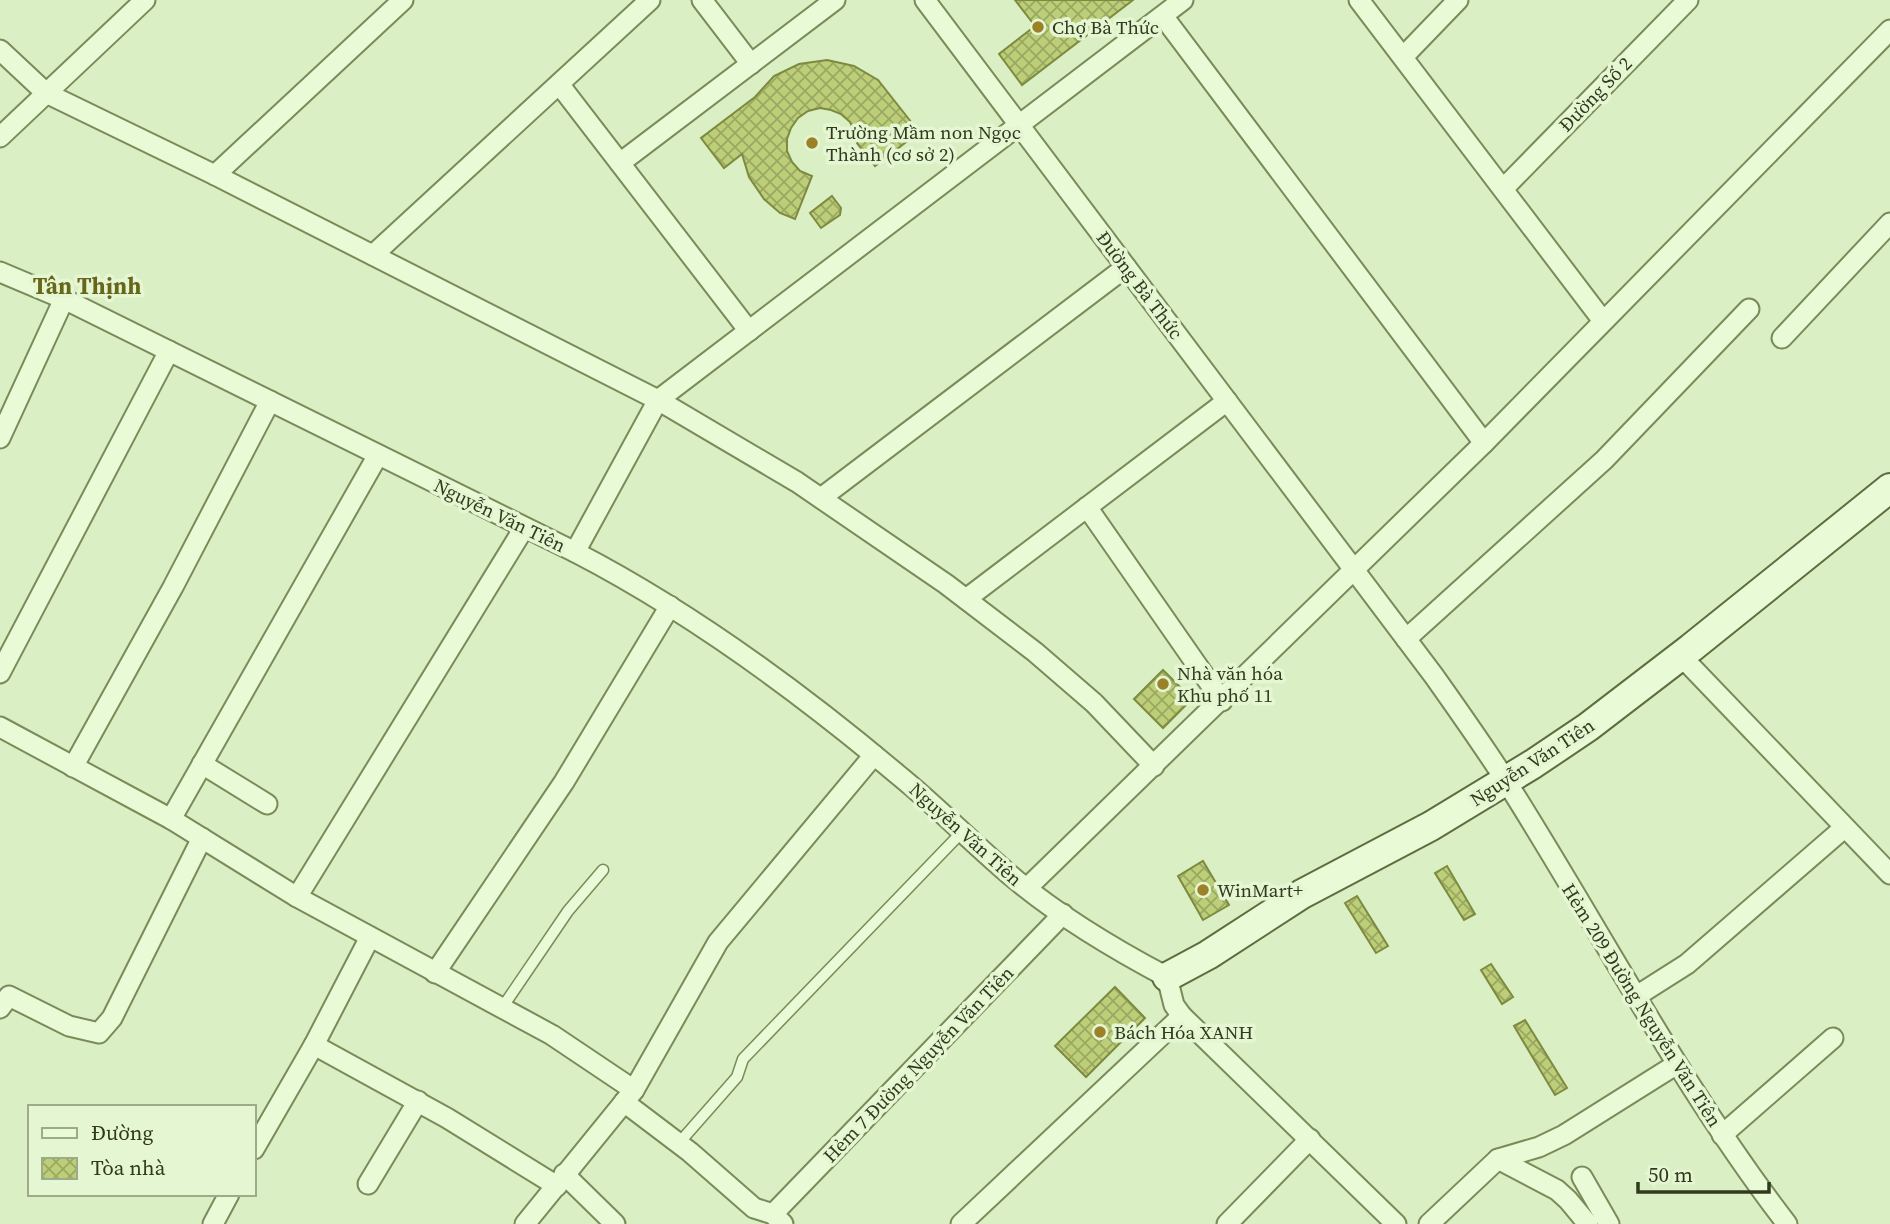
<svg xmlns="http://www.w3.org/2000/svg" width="1890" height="1224" font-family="'Source Serif 4',serif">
<defs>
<pattern id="building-cross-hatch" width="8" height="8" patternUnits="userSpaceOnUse" patternTransform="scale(1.75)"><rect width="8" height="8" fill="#bdce78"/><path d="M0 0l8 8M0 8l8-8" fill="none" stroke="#9aa862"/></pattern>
</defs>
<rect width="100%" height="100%" fill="#daefc3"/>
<!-- building -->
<g fill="url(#building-cross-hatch)" stroke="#7d8a3f" stroke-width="2">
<polygon points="1015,0 1133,0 1022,85 999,54 1035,26"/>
<polygon points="827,60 854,66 878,80 919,132 875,166 857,143 855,132 850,122 841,114 831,110 820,108 808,111 798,118 791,128 787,139 787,151 792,162 800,171 812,176 795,219 780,213 764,199 749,177 742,154 724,168 701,138 755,97 774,76 799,64"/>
<polygon points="832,196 841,208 840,215 821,228 810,213"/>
<polygon points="1163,670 1192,699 1163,728 1134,699"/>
<polygon points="1203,861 1229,905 1203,920 1178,876"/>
<polygon points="1447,866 1475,914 1464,920 1435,873"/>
<polygon points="1357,896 1388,946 1376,953 1345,903"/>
<polygon points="1491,964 1513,997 1502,1004 1481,970"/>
<polygon points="1115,987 1145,1018 1086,1077 1055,1046"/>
<polygon points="1525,1020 1567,1088 1555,1095 1514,1026"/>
</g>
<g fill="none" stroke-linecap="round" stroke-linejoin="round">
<!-- lane casing -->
<g stroke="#7b8a59" stroke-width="13">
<g id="lane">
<polyline points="502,1008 568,911 603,870"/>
<polyline points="679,1143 737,1077 743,1059 962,832"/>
</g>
</g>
<!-- street casing -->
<g stroke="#7b8a59" stroke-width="23">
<g id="street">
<polyline points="702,0 751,64"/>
<path d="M925 0 1434 676C1458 710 1483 745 1506 781 1600 929 1680 1085 1787 1224"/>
<polyline points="1359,0 1603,321"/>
<polyline points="1163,16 1484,443"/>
<polyline points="0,50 46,93 215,175 658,400 797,482 946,584 1035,652 1094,703 1154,766"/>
<polyline points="1403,57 1458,0"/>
<polyline points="559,84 749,331"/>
<polyline points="0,137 145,0"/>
<polyline points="620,163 835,0"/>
<polyline points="215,175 403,0"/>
<polyline points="1503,189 1688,0"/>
<polyline points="373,255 650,0"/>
<path d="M0 272 64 299 575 552C691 612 797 690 897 774 938 807 975 846 1016 880 1062 918 1114 949 1167 977L1174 1005 1182 1016 1396 1224"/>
<polyline points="1782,338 1890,223"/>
<polyline points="0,438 64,299"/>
<polyline points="821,498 1126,267"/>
<polyline points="1087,507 1222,701"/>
<polyline points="575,552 658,400 1183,0"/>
<polyline points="966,599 1227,401"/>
<polyline points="1406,639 1604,460 1749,309"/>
<polyline points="1681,656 1890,874"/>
<polyline points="0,673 169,351"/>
<polyline points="0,727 171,819 297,897 552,1035 634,1090"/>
<polyline points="202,764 267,804"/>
<polyline points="73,767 173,587 270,401"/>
<polyline points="171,819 378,455"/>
<polyline points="1027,888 1484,443 1890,30"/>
<polyline points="297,897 524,528"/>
<polyline points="435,973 564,782 670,606"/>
<polyline points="1635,997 1687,964 1844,828"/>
<polyline points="0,1008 9,996 69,1026 99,1033 112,1018 202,838"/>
<polyline points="314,1045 447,1118 557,1186"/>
<polyline points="624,1102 690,1152 754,1208 773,1214 783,1224"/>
<polyline points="1722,1135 1833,1038"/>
<polyline points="254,1149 314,1045 370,937"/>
<polyline points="1498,1159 1557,1190 1568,1200 1588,1224"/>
<polyline points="564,1174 615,1224"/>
<polyline points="1582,1177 1609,1224"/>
<polyline points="368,1184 418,1101"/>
<polyline points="773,1214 1063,914"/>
<polyline points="213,1224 229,1194"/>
<polyline points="525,1224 634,1090 718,942 874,755"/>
<polyline points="961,1224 1182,1016"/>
<polyline points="1227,1224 1310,1139"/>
<polyline points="1429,1224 1498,1159 1539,1147 1564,1135 1677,1064"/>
</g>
</g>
<!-- secondary casing -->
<g stroke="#5f6c3d" stroke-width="32">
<polyline id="secondary" points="1167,977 1208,955 1302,894 1431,826 1533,764 1588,727 1691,648 1890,488"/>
</g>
<!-- lane -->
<use href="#lane" stroke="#e9fad7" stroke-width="10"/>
<!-- street -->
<use href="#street" stroke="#e9fad7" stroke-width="19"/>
<!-- secondary -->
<use href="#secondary" stroke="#e9fad7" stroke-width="28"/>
</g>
<!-- markers -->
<g fill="#9b8128" stroke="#e5f6d3" stroke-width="2.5">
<circle cx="1038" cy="27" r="7"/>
<circle cx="812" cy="143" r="7"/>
<circle cx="1163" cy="684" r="7"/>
<circle cx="1203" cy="890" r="7"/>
<circle cx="1100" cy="1032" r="7"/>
</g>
<g text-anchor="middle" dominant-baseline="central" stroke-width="7" stroke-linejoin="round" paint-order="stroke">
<!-- poi labels -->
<g font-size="19" fill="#323a1e" stroke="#e5f6d3" text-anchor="start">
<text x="1052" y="27">Chợ Bà Thức</text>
<text x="826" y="132">Trường Mầm non Ngọc<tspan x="826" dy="22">Thành (cơ sở 2)</tspan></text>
<text x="1177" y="673">Nhà văn hóa<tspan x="1177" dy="22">Khu phố 11</tspan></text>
<text x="1217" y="890">WinMart+</text>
<text x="1114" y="1032">Bách Hóa XANH</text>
</g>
<!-- street labels -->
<g font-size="19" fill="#323a1e" stroke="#e5f6d3">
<text transform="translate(1595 94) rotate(-46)">Đường Số 2</text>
<text transform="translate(1140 285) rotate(53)">Đường Bà Thức</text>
<text transform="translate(500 515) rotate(26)">Nguyễn Văn Tiên</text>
<text transform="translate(1532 762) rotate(-33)">Nguyễn Văn Tiên</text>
<text transform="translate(966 834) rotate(42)">Nguyễn Văn Tiên</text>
<text transform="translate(1642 1005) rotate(58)">Hẻm 209 Đường Nguyễn Văn Tiên</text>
<text transform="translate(918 1064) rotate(-46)">Hẻm 7 Đường Nguyễn Văn Tiên</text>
</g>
<!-- quarter labels -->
<g font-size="23" font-weight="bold" fill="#67671c" stroke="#e5f6d3">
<text x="87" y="286">Tân Thịnh</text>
</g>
</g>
<!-- legend -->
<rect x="28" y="1105" width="228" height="91" fill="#e5f6d3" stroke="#9dab8b" stroke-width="2"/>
<rect x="42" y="1128" width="35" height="10" fill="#e9fad7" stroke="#9dab8b" stroke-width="2"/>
<text x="91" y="1140" font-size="21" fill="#323a1e">Đường</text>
<rect x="42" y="1158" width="35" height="21" fill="url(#building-cross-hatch)" stroke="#9dab8b" stroke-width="2"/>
<text x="91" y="1175" font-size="21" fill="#323a1e">Tòa nhà</text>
<!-- scale -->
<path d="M1638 1182v10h131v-10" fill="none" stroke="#323a1e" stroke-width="3.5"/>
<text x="1648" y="1182" font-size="21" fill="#323a1e" stroke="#e5f6d3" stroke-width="5" paint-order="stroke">50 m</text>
</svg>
